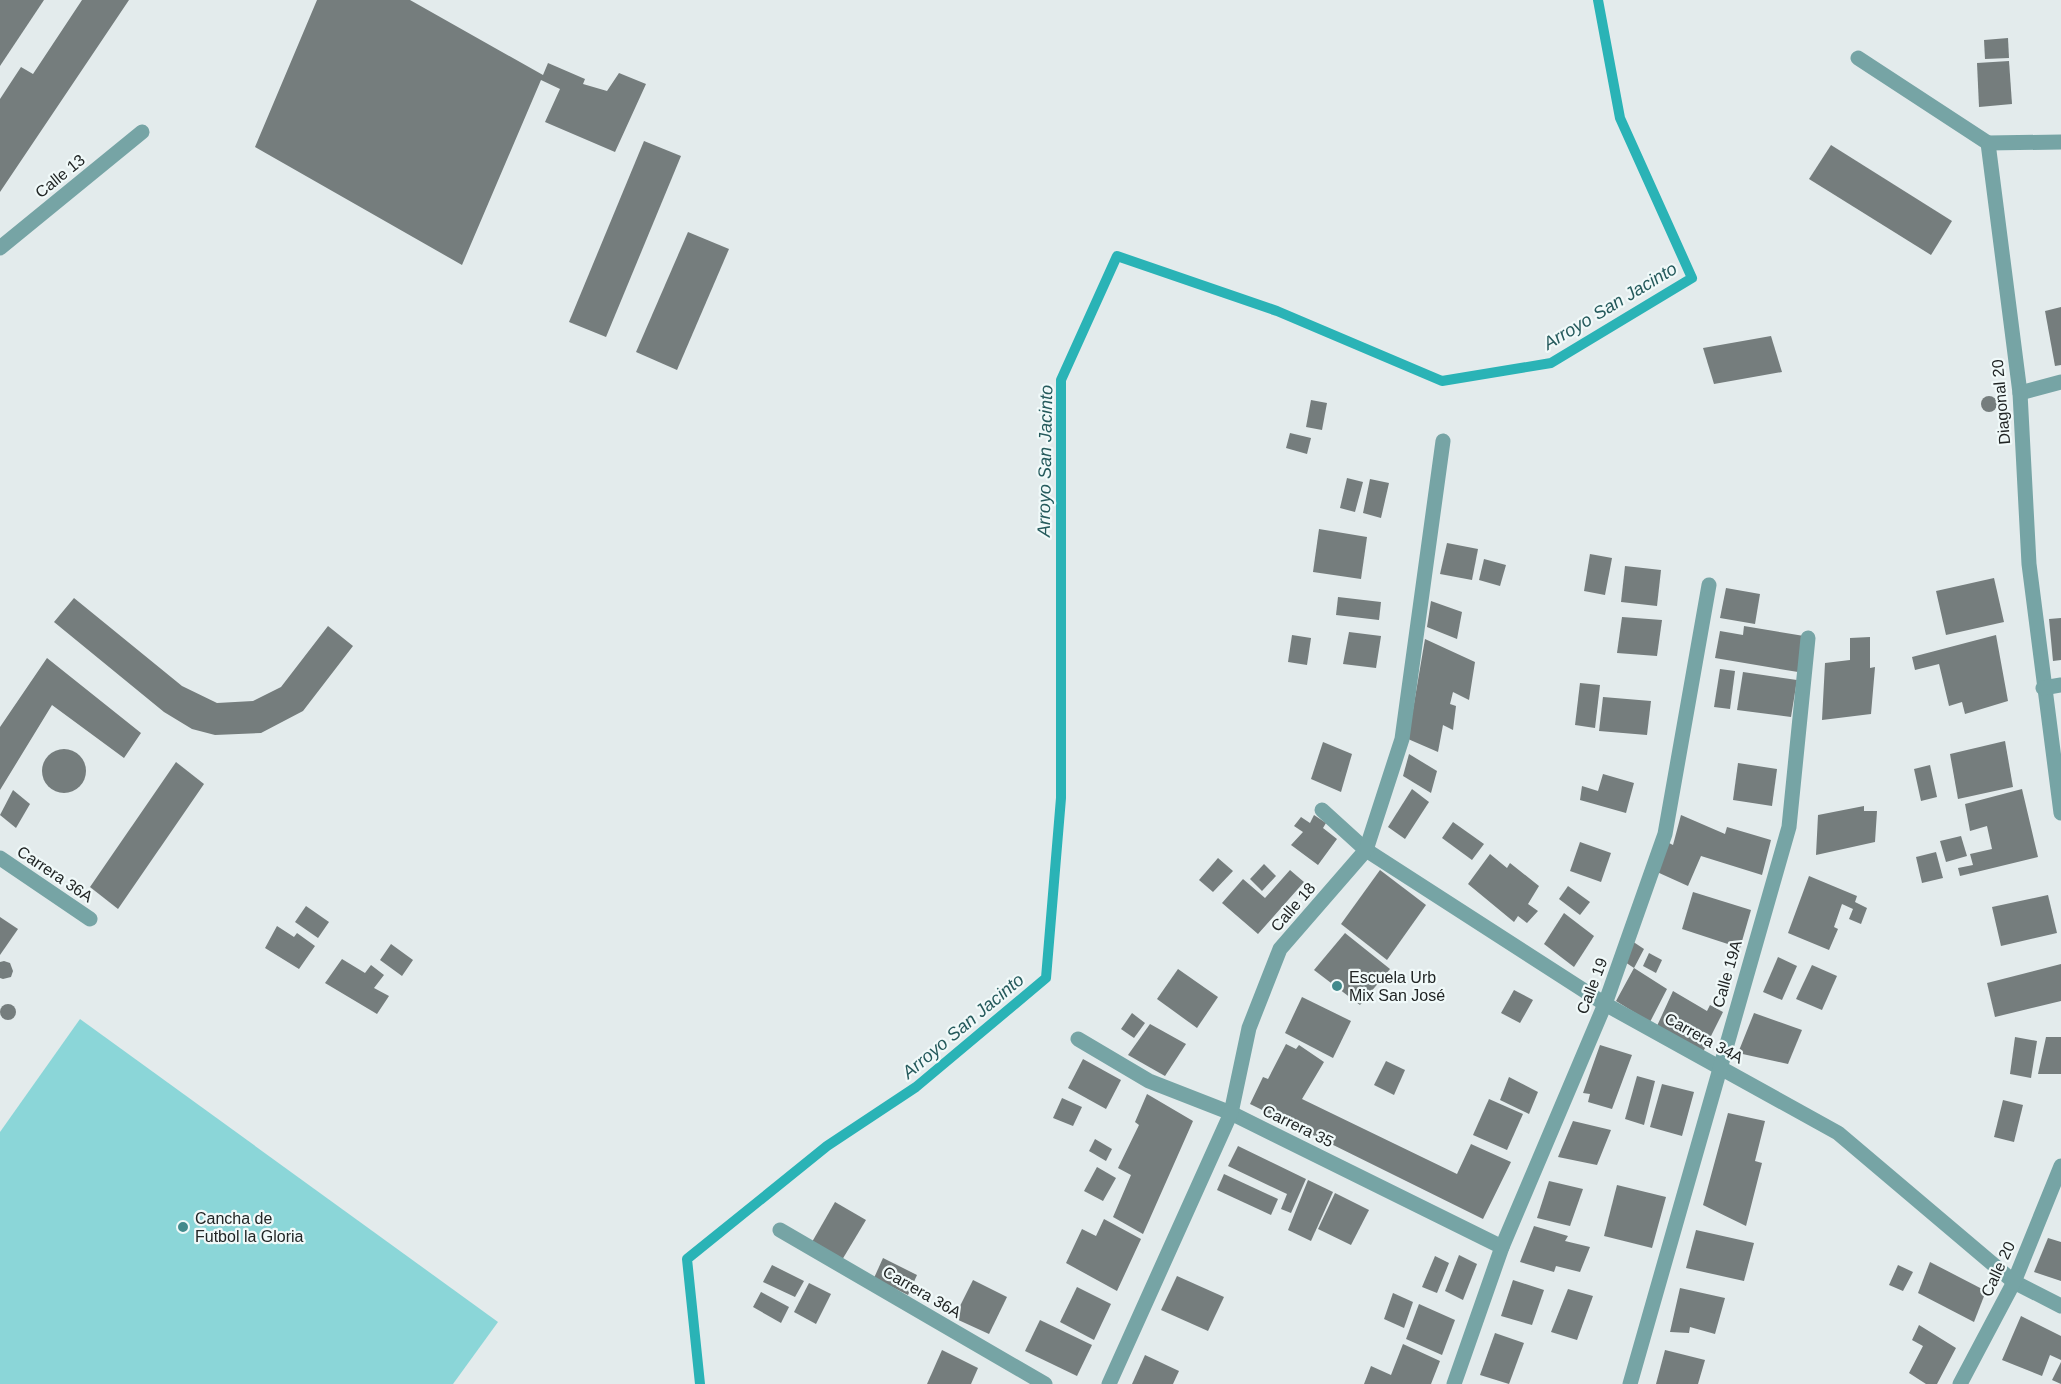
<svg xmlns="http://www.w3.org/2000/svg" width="2061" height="1384" font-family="Helvetica,sans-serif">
<rect width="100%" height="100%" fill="#e3ebec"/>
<!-- green -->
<polygon fill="#8bd6d8" points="80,1019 498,1322 453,1384 0,1384 0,1132"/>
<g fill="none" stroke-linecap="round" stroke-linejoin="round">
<!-- stream -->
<polyline stroke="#2ab3b6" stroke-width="10" points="700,1384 687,1259 827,1146 916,1087 1046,978 1061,798 1061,380 1117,256 1277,311 1442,381 1551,363 1692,278 1620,118 1598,0"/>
</g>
<!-- building -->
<g fill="#757d7d">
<polygon points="0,0 44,0 0,66"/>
<polygon points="82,0 129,0 0,192 0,99 21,67 33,74"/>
<polygon points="317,0 410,0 543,75 548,63 585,79 583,84 607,91 619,73 646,84 615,152 545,122 560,89 541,80 462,265 255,147"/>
<polygon points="2008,38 2009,58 1985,59 1984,40"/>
<polygon points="2009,61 2012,104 1979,107 1977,63"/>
<polygon points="644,141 681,156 606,337 569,322"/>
<polygon points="1831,145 1952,221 1931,255 1809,179"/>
<polygon points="688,232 729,249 677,370 636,352"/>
<polygon points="2061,307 2061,365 2055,366 2045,311"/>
<polygon points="1771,336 1782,372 1714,384 1703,348"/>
<circle cx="1989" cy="404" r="8"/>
<polygon points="1311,400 1327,403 1322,430 1306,427"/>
<polygon points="1290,433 1311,438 1307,454 1286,448"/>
<polygon points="1347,478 1363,482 1355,512 1340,508"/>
<polygon points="1370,479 1389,483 1381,518 1363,513"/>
<polygon points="1319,529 1367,537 1361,579 1313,572"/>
<polygon points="1447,543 1478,549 1472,580 1440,574"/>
<polygon points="1590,554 1612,558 1605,595 1584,591"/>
<polygon points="1484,559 1506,565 1500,586 1479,580"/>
<polygon points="1625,566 1661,570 1657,606 1621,602"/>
<polygon points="1994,578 2004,622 1946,635 1936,591"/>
<polygon points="1726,588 1760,594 1755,624 1720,618"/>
<polygon points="1338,597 1381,602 1379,620 1336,615"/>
<polygon points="74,598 182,686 217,703 253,701 281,687 328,626 353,646 303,711 261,733 215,735 192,729 164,712 54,622"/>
<polygon points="1431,601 1462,612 1457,639 1427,627"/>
<polygon points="1622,617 1662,620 1657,656 1617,653"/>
<polygon points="2061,618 2061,660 2053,661 2049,619"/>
<polygon points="1744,626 1804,636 1798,672 1715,658 1720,631 1743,635"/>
<polygon points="1349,632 1381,636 1376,668 1343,664"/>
<polygon points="1292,635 1311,638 1307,665 1288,662"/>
<polygon points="1996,635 2008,701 1965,714 1962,702 1949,706 1939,664 1915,670 1912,657"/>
<polygon points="1870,637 1870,668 1875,667 1871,714 1822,720 1825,663 1850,660 1850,638"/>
<polygon points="1425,639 1475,662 1469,700 1453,692 1450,704 1456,706 1453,730 1443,725 1438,752 1408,739"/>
<polygon points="47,658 141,733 124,758 52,705 0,790 0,727"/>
<polygon points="1720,669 1735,671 1730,709 1714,707"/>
<polygon points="1743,672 1797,680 1791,717 1737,710"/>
<polygon points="1580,683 1600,685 1595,728 1575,725"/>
<polygon points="1603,697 1651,701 1647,735 1599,731"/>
<polygon points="2005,741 2013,787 1958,799 1950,754"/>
<polygon points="1323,742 1352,754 1341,792 1311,779"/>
<circle cx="64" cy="771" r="22"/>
<polygon points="1409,754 1437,771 1431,793 1403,776"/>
<polygon points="176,762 204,784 118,909 90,887"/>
<polygon points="1738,763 1777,769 1772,806 1733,800"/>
<polygon points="1930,765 1937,797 1921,801 1914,769"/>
<polygon points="1603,774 1634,783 1626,813 1580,800 1582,786 1598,791"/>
<polygon points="1412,789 1429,802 1405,839 1388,827"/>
<polygon points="2022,789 2038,857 1960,876 1958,868 1973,865 1970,854 1992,849 1987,826 1970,831 1965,804"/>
<polygon points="13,790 30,804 16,828 0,815"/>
<polygon points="1864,806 1864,811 1877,811 1875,842 1816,855 1818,815"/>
<polygon points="1314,815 1326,823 1323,828 1337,839 1318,865 1291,845 1303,832 1294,826 1301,817 1310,823"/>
<polygon points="1681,815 1725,834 1727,827 1771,840 1762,875 1701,856 1688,886 1657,872 1669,843 1673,845"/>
<polygon points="1453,822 1484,844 1472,860 1442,838"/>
<polygon points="1961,836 1967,856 1946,862 1940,841"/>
<polygon points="1580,842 1611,853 1601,882 1570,871"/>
<polygon points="1936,852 1943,878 1922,883 1916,857"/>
<polygon points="1490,854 1507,868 1510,863 1539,886 1528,904 1538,911 1527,923 1518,916 1514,922 1468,884"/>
<polygon points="1218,858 1233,871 1213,892 1199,880"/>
<polygon points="1264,864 1276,876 1262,891 1250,879"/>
<polygon points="1290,870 1304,882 1258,934 1222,903 1243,879 1265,898"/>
<polygon points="1380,870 1426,905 1387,960 1341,924"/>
<polygon points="1809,876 1857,896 1855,902 1867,908 1861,924 1849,919 1853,909 1842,904 1834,927 1838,929 1829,950 1788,933"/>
<polygon points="1568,886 1590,902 1580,915 1559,899"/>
<polygon points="1693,892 1751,910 1740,948 1682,929"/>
<polygon points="2048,895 2057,933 2001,946 1992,907"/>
<polygon points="306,906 329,922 318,938 295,922"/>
<polygon points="1564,913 1594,936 1574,967 1544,944"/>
<polygon points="0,917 18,929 0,955"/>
<polygon points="277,926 294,937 297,933 315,946 299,969 265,948"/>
<polygon points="1345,933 1390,969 1360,1005 1314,970"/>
<polygon points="1632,941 1644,949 1634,968 1667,989 1650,1022 1616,1001 1634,968 1625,962"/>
<polygon points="391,944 413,960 402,976 380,960"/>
<polygon points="1649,953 1662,960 1656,973 1643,966"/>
<polygon points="1778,957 1797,966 1782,1000 1763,992"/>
<polygon points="342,959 365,973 371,965 384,975 374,988 389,996 377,1014 325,983"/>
<polygon points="4,961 10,963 13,971 11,977 3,979 0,978 0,962"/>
<polygon points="2061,964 2061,1001 1995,1017 1987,983"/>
<polygon points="1812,965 1837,976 1822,1010 1796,999"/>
<polygon points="1178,969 1218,997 1197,1028 1157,999"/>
<polygon points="1514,990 1533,1000 1520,1023 1501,1013"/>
<polygon points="1673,991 1707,1011 1710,1005 1723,1012 1703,1052 1657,1026"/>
<polygon points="1302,997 1351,1021 1333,1058 1285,1033"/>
<circle cx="8" cy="1012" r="8"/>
<polygon points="1132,1013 1145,1023 1134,1038 1121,1029"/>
<polygon points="1754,1013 1802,1030 1788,1064 1738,1053"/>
<polygon points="1150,1024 1186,1044 1165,1076 1128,1055"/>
<polygon points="2015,1037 2037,1041 2031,1078 2010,1074"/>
<polygon points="2046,1037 2061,1037 2061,1074 2038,1074"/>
<polygon points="1286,1044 1296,1049 1299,1045 1324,1062 1302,1099 1457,1174 1471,1144 1511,1162 1483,1219 1250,1104 1263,1077 1268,1079"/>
<polygon points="1600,1045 1632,1055 1612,1109 1588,1102 1590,1094 1583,1093"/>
<polygon points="1083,1059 1121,1080 1106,1109 1068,1088"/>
<polygon points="1386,1061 1405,1070 1394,1095 1374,1085"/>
<polygon points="1637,1076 1655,1081 1644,1125 1625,1119"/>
<polygon points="1509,1077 1538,1092 1529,1114 1500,1100"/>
<polygon points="1662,1084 1694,1092 1682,1136 1650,1127"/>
<polygon points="1147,1094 1193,1121 1143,1234 1113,1217 1131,1175 1118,1168 1139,1125 1135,1122"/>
<polygon points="1062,1098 1082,1107 1073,1126 1053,1118"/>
<polygon points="1489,1099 1523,1114 1507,1150 1473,1135"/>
<polygon points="2003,1100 2023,1105 2014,1142 1994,1137"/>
<polygon points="1728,1113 1765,1121 1755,1161 1762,1163 1746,1226 1703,1205"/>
<polygon points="1573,1121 1611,1130 1597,1165 1558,1157"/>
<polygon points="1095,1139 1112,1149 1106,1161 1089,1151"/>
<polygon points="1238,1146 1306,1179 1291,1213 1281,1209 1287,1194 1228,1166"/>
<polygon points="1097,1167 1116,1178 1103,1201 1084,1191"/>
<polygon points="1224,1174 1278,1199 1271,1215 1217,1190"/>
<polygon points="1308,1180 1333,1192 1311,1241 1288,1230"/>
<polygon points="1549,1181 1583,1189 1570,1226 1537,1218"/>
<polygon points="1617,1185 1666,1197 1652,1248 1604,1236"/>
<polygon points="1335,1193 1369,1210 1351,1245 1318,1229"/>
<polygon points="835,1202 866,1220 842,1260 812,1242"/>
<polygon points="1104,1219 1141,1239 1117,1291 1066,1263 1082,1229 1096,1236"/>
<polygon points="1534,1226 1568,1236 1565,1241 1590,1247 1580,1272 1556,1266 1554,1272 1520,1262"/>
<polygon points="1696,1230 1754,1243 1744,1281 1686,1268"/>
<polygon points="2048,1238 2061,1242 2061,1281 2034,1272"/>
<polygon points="1459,1255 1477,1264 1463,1300 1445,1291"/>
<polygon points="1435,1256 1449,1263 1437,1293 1422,1287"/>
<polygon points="883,1258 917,1275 908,1295 874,1278"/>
<polygon points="1930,1262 1986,1291 1974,1322 1918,1293"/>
<polygon points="772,1265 804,1281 795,1297 763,1282"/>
<polygon points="1898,1265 1913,1272 1903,1291 1889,1285"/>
<polygon points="1177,1276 1224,1297 1208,1331 1161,1310"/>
<polygon points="973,1280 1007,1297 989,1334 954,1318"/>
<polygon points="1513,1280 1544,1290 1532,1325 1501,1316"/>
<polygon points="809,1283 831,1294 816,1324 794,1312"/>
<polygon points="1077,1287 1111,1304 1094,1340 1060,1322"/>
<polygon points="1680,1288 1725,1298 1715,1334 1690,1327 1689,1333 1670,1332"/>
<polygon points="1568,1289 1593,1296 1577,1340 1551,1332"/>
<polygon points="761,1292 789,1307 781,1323 753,1307"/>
<polygon points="1393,1293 1413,1302 1404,1328 1384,1319"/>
<polygon points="1419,1304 1455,1320 1442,1355 1406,1339"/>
<polygon points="2021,1316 2061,1336 2061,1360 2050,1355 2042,1376 2002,1360"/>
<polygon points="1040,1320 1092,1345 1077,1376 1025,1351"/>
<polygon points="1919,1325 1956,1348 1937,1384 1926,1384 1909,1373 1923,1346 1912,1340"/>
<polygon points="1495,1333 1524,1343 1509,1384 1480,1375"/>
<polygon points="1403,1344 1440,1361 1431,1384 1364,1384 1371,1366 1391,1375"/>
<polygon points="942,1350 978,1368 971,1384 927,1384"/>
<polygon points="1665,1350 1705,1360 1698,1384 1656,1384"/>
<polygon points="1145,1355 1179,1371 1173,1384 1132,1384"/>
<polygon points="2061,1362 2061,1384 2052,1380"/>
</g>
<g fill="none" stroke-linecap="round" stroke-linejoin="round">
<!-- street -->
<g stroke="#76a4a5" stroke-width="15">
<polyline points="1858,58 1988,143 2020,393 2029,564 2061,813"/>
<polyline points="1988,143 2061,142"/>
<polyline points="0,248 142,132"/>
<polyline points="2020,393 2061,382"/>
<polyline points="2043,688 2061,685"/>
<polyline points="1322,810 1366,850 1605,1004 1838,1133 2014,1282 2061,1306"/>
<polyline points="0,858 90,919"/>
<polyline points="1078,1039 1149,1081 1231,1113 1502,1247"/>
<polyline points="780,1230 1045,1384"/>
<polyline points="1109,1384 1231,1113 1249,1028 1280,949 1366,850 1402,739 1443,441"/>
<polyline points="1454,1384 1502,1247 1605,1004 1665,834 1709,585"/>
<polyline points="1630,1384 1789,827 1808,638"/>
<polyline points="1960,1384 2014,1282 2061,1166"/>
</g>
</g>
<!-- markers -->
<g fill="#428a8c" stroke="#f0f9f9" stroke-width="2">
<circle cx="1337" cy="986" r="6"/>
<circle cx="183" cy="1227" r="6"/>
</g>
<g text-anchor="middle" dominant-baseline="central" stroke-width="4.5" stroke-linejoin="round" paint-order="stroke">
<!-- street labels -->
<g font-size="16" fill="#212525" stroke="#f0f9f9">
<text transform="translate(60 176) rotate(-39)">Calle 13</text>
<text transform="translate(2001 402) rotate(-95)">Diagonal 20</text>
<text transform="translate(55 874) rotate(34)">Carrera 36A</text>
<text transform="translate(1293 907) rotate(-49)">Calle 18</text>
<text transform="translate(1727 974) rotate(-74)">Calle 19A</text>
<text transform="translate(1592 986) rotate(-69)">Calle 19</text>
<text transform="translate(1704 1038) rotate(29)">Carrera 34A</text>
<text transform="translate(1298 1126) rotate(26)">Carrera 35</text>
<text transform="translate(1998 1269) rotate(-65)">Calle 20</text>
<text transform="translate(922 1292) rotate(30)">Carrera 36A</text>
</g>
<!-- poi labels -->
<g font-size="16" fill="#212525" stroke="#f0f9f9" text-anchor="start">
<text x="1349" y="977">Escuela Urb<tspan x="1349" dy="18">Mix San José</tspan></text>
<text x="195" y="1218">Cancha de<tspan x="195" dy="18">Futbol la Gloria</tspan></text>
</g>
<!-- water labels -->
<g font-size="18" font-style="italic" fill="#255a5c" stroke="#f0f9f9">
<text transform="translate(1610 306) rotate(-31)">Arroyo San Jacinto</text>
<text transform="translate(1045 461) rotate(-89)">Arroyo San Jacinto</text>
<text transform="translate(963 1026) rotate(-40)">Arroyo San Jacinto</text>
</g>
</g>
</svg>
